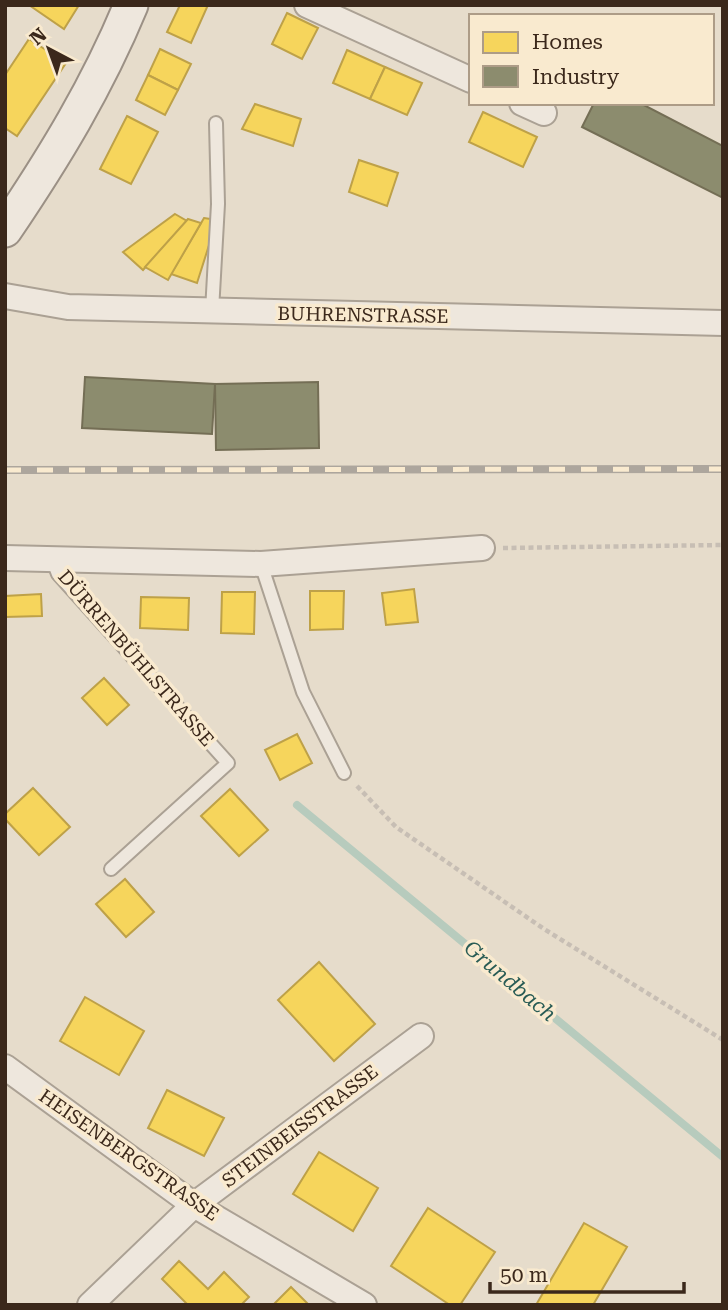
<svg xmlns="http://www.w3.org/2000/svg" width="728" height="1310" font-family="'Roboto Serif',serif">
<rect width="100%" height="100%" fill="#e6dccb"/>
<!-- homes -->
<g fill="#f6d55c" stroke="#bea148" stroke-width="2">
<polygon points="29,5 79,5 64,29"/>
<polygon points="180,5 208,5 191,43 167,32"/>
<polygon points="287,13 318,28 302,59 272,44"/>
<polygon points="29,39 66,63 17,136 5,128 5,75"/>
<polygon points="160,49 191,64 178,90 148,75"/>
<polygon points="347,50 385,67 370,99 333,83"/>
<polygon points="385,67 422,83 407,115 370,99"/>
<polygon points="148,75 178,90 165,115 136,100"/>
<polygon points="255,104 301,119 293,146 242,129"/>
<polygon points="483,112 537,137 523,167 469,142"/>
<polygon points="127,116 158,132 131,184 100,169"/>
<polygon points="359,160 398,173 387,206 349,192"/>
<polygon points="175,214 187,221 143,270 123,252"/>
<polygon points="204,218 217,220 197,283 171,274"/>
<polygon points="188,219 201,223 168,280 145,267"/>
<polygon points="414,589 418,622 386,625 382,593"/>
<polygon points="310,591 344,591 343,629 310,630"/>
<polygon points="222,592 255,592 254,634 221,633"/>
<polygon points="41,594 42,616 5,617 5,596"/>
<polygon points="141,597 189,598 188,630 140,628"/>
<polygon points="104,678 129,705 107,725 82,698"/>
<polygon points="297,734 312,763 280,780 265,750"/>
<polygon points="33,788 70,827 39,855 5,819 5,814"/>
<polygon points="230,789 268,830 239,856 201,816"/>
<polygon points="125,879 154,912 126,937 96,904"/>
<polygon points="319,962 375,1024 334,1061 278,1000"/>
<polygon points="85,997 144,1031 119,1075 60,1041"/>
<polygon points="167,1090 224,1118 204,1156 148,1128"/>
<polygon points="319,1152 378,1188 353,1231 293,1194"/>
<polygon points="428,1208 495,1252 460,1305 450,1305 391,1266"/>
<polygon points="584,1223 627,1247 593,1305 536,1305"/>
<polygon points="179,1261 208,1289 224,1272 249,1297 241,1305 188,1305 162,1279"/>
<polygon points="291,1287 309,1305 273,1305"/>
</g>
<!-- industry -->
<g fill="#8c8c6e" stroke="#746e55" stroke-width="2">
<polygon points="594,103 640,103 723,146 723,198 582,127"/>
<polygon points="85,377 215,384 212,434 82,428"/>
<polygon points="318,382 319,448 216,450 215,384"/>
</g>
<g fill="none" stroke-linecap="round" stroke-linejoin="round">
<!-- stream -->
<polyline stroke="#b7cbbd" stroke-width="8" points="297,805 723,1157"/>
<!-- lane casing -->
<g stroke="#aba194" stroke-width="16">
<g id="lane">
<polyline points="212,311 218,204 216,123"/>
<polyline points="53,561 58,574 228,763 111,869"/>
<polyline points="261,564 303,692 344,773"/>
</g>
</g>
<!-- street casing -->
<g stroke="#aba194" stroke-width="28">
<g id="street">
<polyline points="307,5 471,80"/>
<polyline points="522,103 544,113"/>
<polyline points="5,296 68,307 723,323"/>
<polyline points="5,558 261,564 482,548"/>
<polyline points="5,1067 194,1205 364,1305"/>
<polyline points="90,1305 194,1205 421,1036"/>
</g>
</g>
<!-- secondary casing -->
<g stroke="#9b9085" stroke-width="37">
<path id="secondary" d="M5 230C55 156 97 87 131 5"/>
</g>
<!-- path -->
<g stroke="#c7beb4" stroke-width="4.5" stroke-dasharray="5 3.5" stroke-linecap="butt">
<polyline points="503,548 723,545"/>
<polyline points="357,786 396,827 544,929 723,1040"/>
</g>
<!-- lane -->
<use href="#lane" stroke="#eee7dd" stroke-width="12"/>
<!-- street -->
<use href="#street" stroke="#eee7dd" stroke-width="24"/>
<!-- secondary -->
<use href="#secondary" stroke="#eee7dd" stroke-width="33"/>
<!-- rail casing -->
<g stroke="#ada69d" stroke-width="8">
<polyline id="rail" points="5,470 723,469"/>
</g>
<!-- rail -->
<use href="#rail" stroke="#f9eacf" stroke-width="5" stroke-dasharray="16" stroke-linecap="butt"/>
</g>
<g text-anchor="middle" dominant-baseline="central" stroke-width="7" stroke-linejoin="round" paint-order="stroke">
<!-- street labels -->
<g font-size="19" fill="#3b281b" stroke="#f9eacf">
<text transform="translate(363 315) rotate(1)">BUHRENSTRASSE</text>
<text transform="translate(136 658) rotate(49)">DÜRRENBÜHLSTRASSE</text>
<text transform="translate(300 1126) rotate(-37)">STEINBEISSTRASSE</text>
<text transform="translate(129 1155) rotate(35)">HEISENBERGSTRASSE</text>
</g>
<!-- water labels -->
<g font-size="21" font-style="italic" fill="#295c55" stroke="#f9eacf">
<text transform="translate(510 981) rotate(40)">Grundbach</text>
</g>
</g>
<!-- border -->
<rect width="728" height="1310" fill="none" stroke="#3b281b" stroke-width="14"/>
<!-- legend -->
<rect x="469" y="14" width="245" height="91" fill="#f9eacf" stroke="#ad9c87" stroke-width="2"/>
<rect x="483" y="32" width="35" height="21" fill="#f6d55c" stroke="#ad9c87" stroke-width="2"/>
<text x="532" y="49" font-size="21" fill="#3b281b">Homes</text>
<rect x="483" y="66" width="35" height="21" fill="#8c8c6e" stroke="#ad9c87" stroke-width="2"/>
<text x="532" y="84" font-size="21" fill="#3b281b">Industry</text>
<!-- north arrow -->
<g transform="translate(49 49) rotate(319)" stroke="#f9eacf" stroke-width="5" paint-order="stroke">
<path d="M0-5L12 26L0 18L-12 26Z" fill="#3b281b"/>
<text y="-10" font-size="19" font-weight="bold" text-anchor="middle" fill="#3b281b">N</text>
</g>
<!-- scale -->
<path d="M490 1282v10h194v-10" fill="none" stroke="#3b281b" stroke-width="3.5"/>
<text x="500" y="1282" font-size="21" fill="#3b281b" stroke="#f9eacf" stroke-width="5" paint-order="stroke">50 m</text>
</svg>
